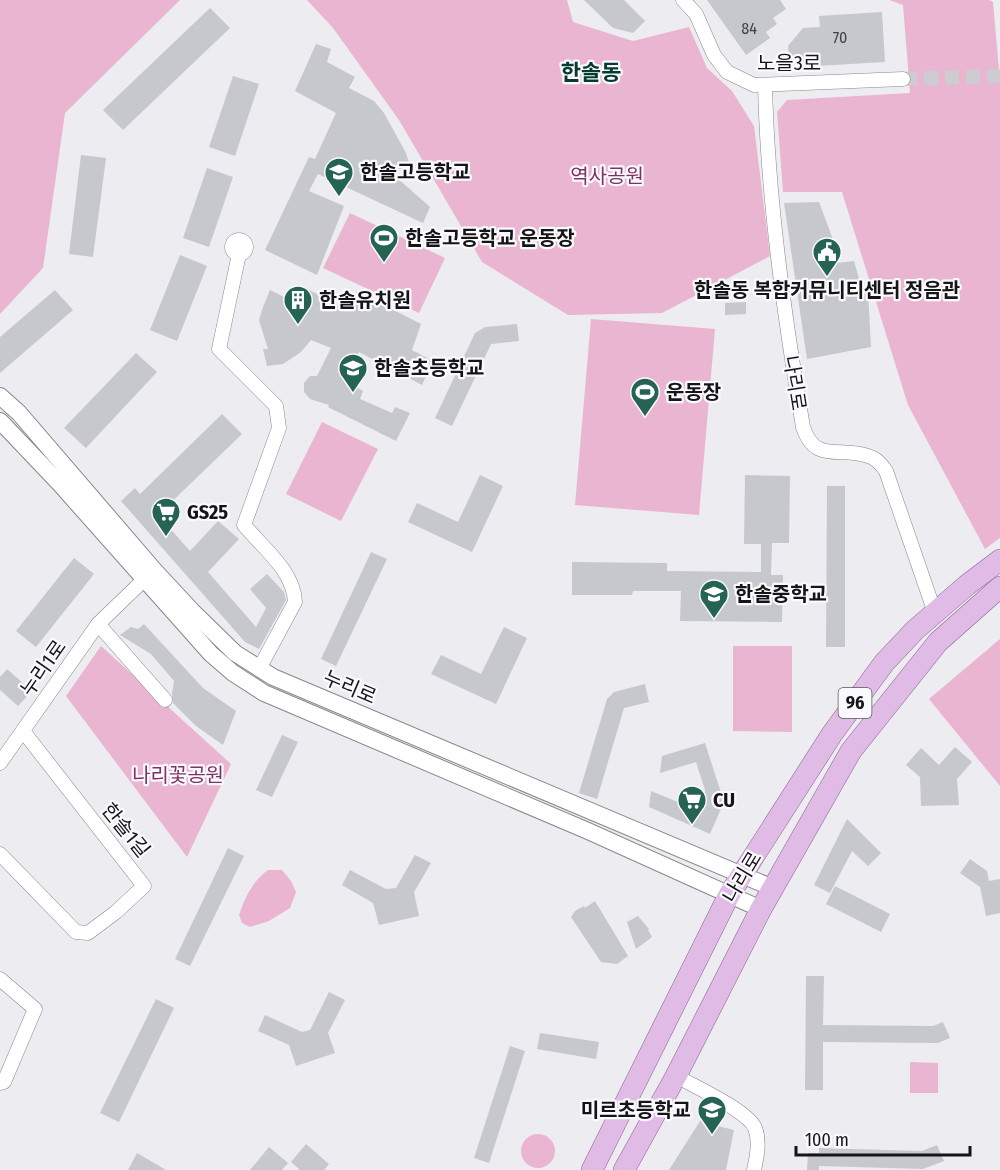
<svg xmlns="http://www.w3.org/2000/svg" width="1000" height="1170" font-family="'Fira Sans Condensed','Noto Sans KR',sans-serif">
<rect width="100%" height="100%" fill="#edecf1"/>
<!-- green -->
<g fill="#eab5d0">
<polygon points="0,0 180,0 65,113 43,268 0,314"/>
<polygon points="307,0 567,0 573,22 633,41 689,27 707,68 732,91 754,126 770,256 662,313 568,315 482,262 399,120 333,28"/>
<polygon points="889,0 989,0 993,2 1000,81 1000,538 985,549 908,405 842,192 783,192 777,112 787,100 910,93 903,5"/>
<polygon points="350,213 445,258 419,313 323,268"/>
<polygon points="591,319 715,329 699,515 575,505"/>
<polygon points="322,422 378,449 341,521 286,494"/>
<polygon points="1000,639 1000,786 929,699"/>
<polygon points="101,646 231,764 187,857 66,696"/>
<polygon points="733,646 792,646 792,732 733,731"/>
<path d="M268 870H282L291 881 296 892 290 908 269 921 250 927 242 923 239 915C245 897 252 882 268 870Z"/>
<polygon points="910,1062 938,1063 938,1093 910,1093"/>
<circle cx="538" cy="1151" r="17"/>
</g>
<!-- building -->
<g fill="#c6c8cd">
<polygon points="584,0 624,0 645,21 633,33 613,28"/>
<polygon points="707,0 780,0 786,9 773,18 777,24 766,32 770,38 746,55"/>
<polygon points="210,8 230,28 123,130 103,110"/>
<polygon points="882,12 885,62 816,66 815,58 789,59 788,46 803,28 820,27 819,16"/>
<polygon points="316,44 331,49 327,62 355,77 349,88 374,101 384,113 406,153 411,169 387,169 430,207 423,223 318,174 309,191 344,206 317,275 265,250 309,157 315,159 336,113 295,91"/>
<polygon points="233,76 259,84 235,156 209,147"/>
<polygon points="81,155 106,158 93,257 69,254"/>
<polygon points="207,168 233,177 209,247 183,238"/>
<polygon points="819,202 835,245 837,263 854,261 863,292 868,291 871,347 807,359 784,203"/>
<polygon points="180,255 207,266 177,341 150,330"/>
<polygon points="302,286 345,309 357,291 421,324 412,350 433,361 422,385 359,352 346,381 363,391 360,399 392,413 395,407 410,413 396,441 328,407 329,405 310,399 304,392 304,383 310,376 317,376 331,348 311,340 301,352 283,364 267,366 263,349 268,349 259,320 263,307 270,290 284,297 289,289 298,294"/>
<polygon points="55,290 73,310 0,373 0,337"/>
<polygon points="746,302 746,314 725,315 725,303"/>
<polygon points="517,324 519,341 491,344 452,426 435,418 475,333 485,327"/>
<polygon points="136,353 157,372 86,448 64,428"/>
<polygon points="222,414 242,434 158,515 190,551 218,521 239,539 208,572 256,627 266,608 250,589 267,574 284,592 286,600 259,649 245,642 121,501 135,488 140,494"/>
<polygon points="480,475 503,486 472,552 408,522 417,503 458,522"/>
<polygon points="745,475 790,476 789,543 772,543 771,575 783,575 782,622 680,621 681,591 633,591 632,595 572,595 572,562 667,563 667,571 761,572 761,544 744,544"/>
<polygon points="827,486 845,486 845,647 826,647"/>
<polygon points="371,552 387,559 336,666 321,659"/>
<polygon points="74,558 94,574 36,647 16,631"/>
<polygon points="144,624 203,688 236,711 223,745 196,726 173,703 172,694 174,681 151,654 120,635 131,627 138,629"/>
<polygon points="504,627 527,638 496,704 431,674 441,655 481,674"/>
<polygon points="7,669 32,691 18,706 0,690 0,677"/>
<polygon points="645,684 649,702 624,708 597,799 579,793 607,699 614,692"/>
<polygon points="282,735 298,742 272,797 256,790"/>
<polygon points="705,743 724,802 710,834 649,807 651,791 690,807 704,803 705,790 696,762 660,773 662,756"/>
<polygon points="955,747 972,762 957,779 959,805 921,806 920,777 906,765 921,748 939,765"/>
<polygon points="847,819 881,853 868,866 852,851 830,893 814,885"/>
<polygon points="228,848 244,856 190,966 175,959"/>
<polygon points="415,855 431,863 414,892 419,916 379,925 373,903 342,885 350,870 386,889 396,888"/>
<polygon points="970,859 987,871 989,881 1000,879 1000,913 986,916 980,887 960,873"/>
<polygon points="835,886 890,914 881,932 826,904"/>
<polygon points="595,901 628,956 617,964 601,962 571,917 575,911 584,906 585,908"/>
<polygon points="638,916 649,929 648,930 652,937 636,949 627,922"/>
<polygon points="806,976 824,976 823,1025 933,1026 943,1022 950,1038 938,1043 823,1042 823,1090 805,1090"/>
<polygon points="329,992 345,1000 328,1033 335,1053 296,1066 289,1045 258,1031 265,1015 302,1032 310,1030"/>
<polygon points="156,999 174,1008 119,1122 100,1113"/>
<polygon points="540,1033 599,1042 596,1059 537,1049"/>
<polygon points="510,1046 525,1051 489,1163 474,1158"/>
<polygon points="702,1118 714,1125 734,1130 726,1170 669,1170"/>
<polygon points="306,1144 329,1164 324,1170 300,1170 291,1162"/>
<polygon points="937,1145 944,1161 923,1169 819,1166 819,1170 807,1170 808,1153 819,1153 819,1148 922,1151"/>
<polygon points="269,1147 288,1163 282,1170 250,1170"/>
<polygon points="137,1153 166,1170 128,1170"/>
</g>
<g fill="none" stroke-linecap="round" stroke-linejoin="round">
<!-- minor-tunnel -->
<polyline stroke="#cdccd0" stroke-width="14" stroke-dasharray="14 7" stroke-linecap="butt" points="903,79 1000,76"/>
<!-- minor casing -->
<g stroke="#87868b" stroke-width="15">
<g id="minor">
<polyline points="683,0 696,14 714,55 727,72 754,85 903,79"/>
<path d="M765 86C768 201 784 314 803 427 815 464 840 446 868 456 876 458 881 464 886 471L935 613"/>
<circle cx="239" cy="247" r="7"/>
<path d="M239 254 219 349 276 406 279 428 244 525C263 548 294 571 295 602L259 669"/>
<polyline points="98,624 165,700"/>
<polyline points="0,763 98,624 151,573"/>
<polyline points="0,854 76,932 88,933 116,912 144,886 23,731"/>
<polyline points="0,979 35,1009 4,1082 0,1083"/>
<path d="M676 1076C694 1086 748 1111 755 1128 760 1141 757 1156 754 1170"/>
</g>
</g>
<!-- tertiary casing -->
<g stroke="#87868b" stroke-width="18">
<g id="tertiary">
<polyline points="0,396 19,413 154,570 193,612 235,653 273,677 773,888"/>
<polyline points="0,421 60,484 211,654 233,673 264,693 588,831 761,909"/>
</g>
</g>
<!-- primary casing -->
<g stroke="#8a6392" stroke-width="22">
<g id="primary">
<polyline points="592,1170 729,895 832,734 884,663 915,630 967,585 1000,560"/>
<polyline points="624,1170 676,1076 761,909 851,751 938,642 1000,587"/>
</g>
</g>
<!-- minor -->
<use href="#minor" stroke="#fff" stroke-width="14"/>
<!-- tertiary -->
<use href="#tertiary" stroke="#fff" stroke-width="16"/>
<!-- primary -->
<use href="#primary" stroke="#dfbbe5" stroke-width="21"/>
</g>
<!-- icons -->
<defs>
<g id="school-pin" transform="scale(1.5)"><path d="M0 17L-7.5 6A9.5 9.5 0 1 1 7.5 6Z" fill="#256452" stroke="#faf9fe"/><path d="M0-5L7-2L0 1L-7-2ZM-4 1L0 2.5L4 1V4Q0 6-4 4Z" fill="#fff"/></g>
<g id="stadium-pin" transform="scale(1.5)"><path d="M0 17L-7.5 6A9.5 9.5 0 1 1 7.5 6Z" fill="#256452" stroke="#faf9fe"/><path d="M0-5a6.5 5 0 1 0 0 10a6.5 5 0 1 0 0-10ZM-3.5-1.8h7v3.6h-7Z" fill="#fff"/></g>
<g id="civic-pin" transform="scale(1.5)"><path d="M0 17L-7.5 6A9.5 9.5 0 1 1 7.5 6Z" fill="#256452" stroke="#faf9fe"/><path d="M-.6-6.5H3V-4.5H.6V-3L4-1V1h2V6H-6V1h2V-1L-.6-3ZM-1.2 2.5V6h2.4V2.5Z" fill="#fff"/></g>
<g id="building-pin" transform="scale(1.5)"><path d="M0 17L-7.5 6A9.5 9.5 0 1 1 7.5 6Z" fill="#256452" stroke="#faf9fe"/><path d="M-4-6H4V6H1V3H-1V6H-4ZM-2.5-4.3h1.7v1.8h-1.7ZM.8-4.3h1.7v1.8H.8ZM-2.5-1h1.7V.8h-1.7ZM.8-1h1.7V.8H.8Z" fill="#fff"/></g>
<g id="supermarket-pin" transform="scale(1.5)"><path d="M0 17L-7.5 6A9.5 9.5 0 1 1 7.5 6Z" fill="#256452" stroke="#faf9fe"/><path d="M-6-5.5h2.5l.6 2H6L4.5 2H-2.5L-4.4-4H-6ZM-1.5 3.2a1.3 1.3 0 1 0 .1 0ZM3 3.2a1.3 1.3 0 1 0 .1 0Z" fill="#fff"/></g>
</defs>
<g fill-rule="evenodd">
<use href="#school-pin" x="339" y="172"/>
<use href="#stadium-pin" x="384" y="238"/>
<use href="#civic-pin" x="827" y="252"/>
<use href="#building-pin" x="298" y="300"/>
<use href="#school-pin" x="353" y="368"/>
<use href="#stadium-pin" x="645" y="392"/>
<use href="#supermarket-pin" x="166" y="512"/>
<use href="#school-pin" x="714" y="594"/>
<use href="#supermarket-pin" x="692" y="800"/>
<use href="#school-pin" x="712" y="1110"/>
</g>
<g text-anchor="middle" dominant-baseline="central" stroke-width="4.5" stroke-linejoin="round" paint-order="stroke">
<!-- number labels -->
<g font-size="16" fill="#414244">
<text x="749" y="28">84</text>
<text x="840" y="37">70</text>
</g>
<!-- shield labels -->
<rect fill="#faf9fe" stroke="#5a595c" stroke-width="1.5" x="838.5" y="688" width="33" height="30" rx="4.5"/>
<g font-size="18" font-weight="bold" fill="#151516">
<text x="855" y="703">96</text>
</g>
<!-- street labels -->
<g font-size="20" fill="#151516" stroke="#faf9fe">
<text x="789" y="63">노을3로</text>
<text transform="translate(795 383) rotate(81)">나리로</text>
<text transform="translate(43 668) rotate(-55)">누리1로</text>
<text transform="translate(350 687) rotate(23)">누리로</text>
<text transform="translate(126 830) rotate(51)">한솔1길</text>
<text transform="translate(742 877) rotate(-59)">나리로</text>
</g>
<!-- poi labels -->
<g font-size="20" font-weight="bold" fill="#151516" stroke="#faf9fe" text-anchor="start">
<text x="360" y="172">한솔고등학교</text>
<text x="405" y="238">한솔고등학교 운동장</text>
<text x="827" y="290" text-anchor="middle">한솔동 복합커뮤니티센터 정음관</text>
<text x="319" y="300">한솔유치원</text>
<text x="374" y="368">한솔초등학교</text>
<text x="666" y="392">운동장</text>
<text x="187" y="512">GS25</text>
<text x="735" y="594">한솔중학교</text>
<text x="713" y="800">CU</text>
<text x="691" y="1110" text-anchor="end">미르초등학교</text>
</g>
<!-- park labels -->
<g font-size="20" fill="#7e335f" stroke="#faf9fe">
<text x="607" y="176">역사공원</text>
<text x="178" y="775">나리꽃공원</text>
</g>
<!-- quarter labels -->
<g font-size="22" font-weight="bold" fill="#053c2e" stroke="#faf9fe">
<text x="591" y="72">한솔동</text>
</g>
</g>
<!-- scale -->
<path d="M796 1146v9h174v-9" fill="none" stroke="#151516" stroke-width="3"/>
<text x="805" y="1146" font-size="18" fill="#151516" stroke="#faf9fe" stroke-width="4.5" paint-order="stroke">100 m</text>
</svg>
